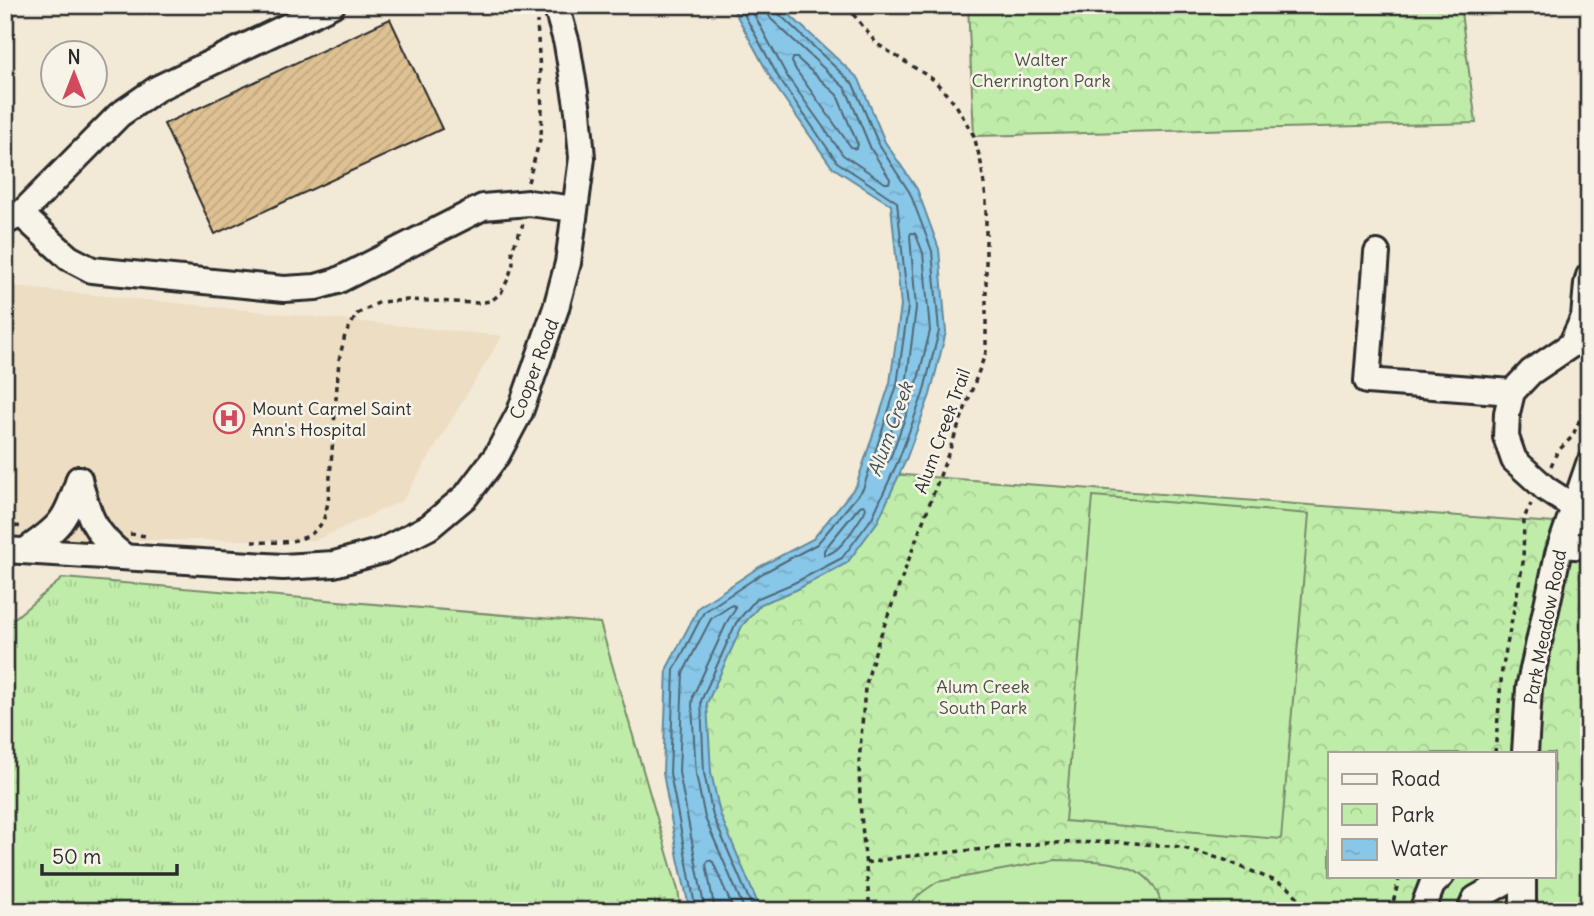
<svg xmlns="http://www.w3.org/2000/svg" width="1594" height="916" font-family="Delius,sans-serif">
<defs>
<pattern id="grass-tufts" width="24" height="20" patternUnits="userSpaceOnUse" patternTransform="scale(1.75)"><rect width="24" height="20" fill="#c0eca9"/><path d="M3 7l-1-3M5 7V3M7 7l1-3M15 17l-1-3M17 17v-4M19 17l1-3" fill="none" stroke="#a5cb92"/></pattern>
<pattern id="park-crowns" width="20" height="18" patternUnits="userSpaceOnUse" patternTransform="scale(1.75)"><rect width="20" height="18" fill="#c0eca9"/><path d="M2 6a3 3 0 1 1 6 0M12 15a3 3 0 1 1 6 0" fill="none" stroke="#a5cb92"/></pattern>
<pattern id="water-ripples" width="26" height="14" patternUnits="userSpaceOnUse" patternTransform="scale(1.75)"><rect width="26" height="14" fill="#88c7e8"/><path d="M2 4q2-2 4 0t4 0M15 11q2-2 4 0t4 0" fill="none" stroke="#76abc7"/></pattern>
<pattern id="building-hatch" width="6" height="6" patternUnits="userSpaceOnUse" patternTransform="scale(1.75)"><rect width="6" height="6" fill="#dfc293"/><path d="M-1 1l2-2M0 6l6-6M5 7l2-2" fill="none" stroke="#c0a77f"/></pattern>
</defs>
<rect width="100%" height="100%" fill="#f2e9d7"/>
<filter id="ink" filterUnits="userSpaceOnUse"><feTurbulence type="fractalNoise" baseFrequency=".0143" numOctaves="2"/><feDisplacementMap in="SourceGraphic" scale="14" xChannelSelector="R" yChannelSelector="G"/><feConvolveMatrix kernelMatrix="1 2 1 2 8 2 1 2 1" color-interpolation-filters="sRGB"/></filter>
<g filter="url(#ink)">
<!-- built -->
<polygon fill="#ecddc3" points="5,286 502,336 403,500 316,540 5,540"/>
<!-- grass -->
<polygon fill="url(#grass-tufts)" stroke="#768c6a" stroke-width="2" points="63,578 600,623 678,890 681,911 5,911 5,626"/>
<!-- park -->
<g fill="url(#park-crowns)" stroke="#768c6a" stroke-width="2" fill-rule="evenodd">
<polygon points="968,5 1460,5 1476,123 974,136"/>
<path d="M877 473 1568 524 1589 556V911H716L689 696 728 604 830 545ZM1330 753H1554V876H1330Z"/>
</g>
<!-- pitch -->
<g fill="#c0eca9" stroke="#768c6a" stroke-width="2">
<polygon points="1093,496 1309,514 1281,839 1065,821"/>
<path d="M1055 860C1095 861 1157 856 1162 911H908C912 897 926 890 937 882Z"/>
</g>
<!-- water -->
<polygon fill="url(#water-ripples)" stroke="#63899c" stroke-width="2" points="731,5 779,5 859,79 885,142 917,189 939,249 946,332 930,395 905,462 878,521 847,563 796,590 761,604 742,626 707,703 711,772 720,814 761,911 690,911 678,858 663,773 667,668 699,607 759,567 813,539 856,486 890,383 901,306 891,205 832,167 774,84"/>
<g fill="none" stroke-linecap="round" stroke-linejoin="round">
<!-- shore -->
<g stroke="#506977" stroke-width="2">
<polyline points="749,5 787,76 843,155 885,183 889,183 890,179 871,149 846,89 771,19 768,13 766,5"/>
<polygon points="793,58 797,58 837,95 858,145 856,149 851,147 796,70 792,62"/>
<polygon points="914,233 916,235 923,253 930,331 915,391 891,456 888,462 885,463 882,459 906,386 916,308 910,236 911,233"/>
<path d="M863 505 866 508 864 513C855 526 840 554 824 555V550L860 506Z"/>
<polyline points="696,911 670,773 674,670 704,612 763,573 817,544 863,489 897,385 908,307 897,202 837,162 780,80 739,5"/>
<polyline points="705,911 679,772 683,673 711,619 732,605 735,606 735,610 728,620 693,696 692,705 696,774 705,818 745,911"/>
<polyline points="715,911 706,864 709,860 713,862 734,911"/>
<polyline points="754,911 713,816 704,773 701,701 736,623 756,599 794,583 842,558 872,518 899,459 923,394 939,331 932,251 910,193 879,145 853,84 778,13 775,5"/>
</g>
</g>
<!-- building -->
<polygon fill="url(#building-hatch)" stroke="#2b2b2b" stroke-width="2" points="390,19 442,129 215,234 164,124"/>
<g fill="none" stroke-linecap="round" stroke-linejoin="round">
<!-- minor casing -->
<g stroke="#2b2b2b" stroke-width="30">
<g id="minor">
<polyline points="21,214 69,258 92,270 284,289 316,287 337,281 483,207 529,203 575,209"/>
<polyline points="5,222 21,214 119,115 158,88 332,5"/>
<polyline points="1377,253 1367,381 1512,392"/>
<path d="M79 479C88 515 94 534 125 557"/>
<polyline points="1574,507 1546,489 1514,460 1506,437 1507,413 1512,392 1531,372 1571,345 1584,317 1587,284 1589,276"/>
<polyline points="1561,545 1589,547"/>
<polyline points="5,550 283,567 334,564 382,551 429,527 466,496 497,455 520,412 556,308 568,263 582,158 578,111 567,44 556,5"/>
<path d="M25 551C61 526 66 521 79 479"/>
<polyline points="1525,753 1529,688 1558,554 1589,464"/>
<polyline points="1523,876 1523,911"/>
<polyline points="1422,911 1432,885 1441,876"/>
<polyline points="1470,911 1475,899 1515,876"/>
</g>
</g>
<!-- path -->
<g stroke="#2b2b2b" stroke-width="3.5" stroke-dasharray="5 5" stroke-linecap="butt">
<polyline points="849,5 853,14 877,44 934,80 956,105 974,136 981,163 986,198 986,352 877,645 865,688 859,763 860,803 870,911"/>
<polyline points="528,182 541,136 542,108 537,21"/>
<polyline points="1551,466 1557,452 1572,437 1589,399"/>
<polyline points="5,525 24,527"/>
<polyline points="130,534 146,536"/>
<path d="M252 542C275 542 306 546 321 524 325 519 326 509 328 503L339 360 345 335 357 314 380 302 408 300 477 303 491 301 501 293 508 279 513 264 512 250 523 224"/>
<polyline points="1495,753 1502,670 1523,563 1524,518 1531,504"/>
<polyline points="866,863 900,857 1048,843 1122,842 1180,847 1225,860 1287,886 1311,911"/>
<polyline points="1391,911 1399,879 1401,876"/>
</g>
<!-- minor -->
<use href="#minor" stroke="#f7f3e8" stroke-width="24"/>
</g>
</g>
<!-- icons -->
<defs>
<g id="hospital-ring" transform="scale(1.575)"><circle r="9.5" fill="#f7f3e8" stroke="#d1495b" stroke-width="1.5"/><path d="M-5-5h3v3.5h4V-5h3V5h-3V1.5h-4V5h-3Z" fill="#d1495b"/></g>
</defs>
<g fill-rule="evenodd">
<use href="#hospital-ring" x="229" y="418"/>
</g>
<g text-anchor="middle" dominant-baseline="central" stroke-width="5" stroke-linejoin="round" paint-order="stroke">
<!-- park labels -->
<g font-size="18" fill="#495244" stroke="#f7f3e8">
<text x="1041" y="59">Walter<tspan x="1041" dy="21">Cherrington Park</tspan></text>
<text x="983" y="686">Alum Creek<tspan x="983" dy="21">South Park</tspan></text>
</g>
<!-- street labels -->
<g font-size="18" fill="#2b2b2b" stroke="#f7f3e8">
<text transform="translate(534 369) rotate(-69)">Cooper Road</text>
<text transform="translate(942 431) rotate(-70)">Alum Creek Trail</text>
<text transform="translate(1545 627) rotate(-79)">Park Meadow Road</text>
</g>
<!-- poi labels -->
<g font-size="18" fill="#2b2b2b" stroke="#f7f3e8" text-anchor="start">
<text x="252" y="408">Mount Carmel Saint<tspan x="252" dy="21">Ann's Hospital</tspan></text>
</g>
<!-- water labels -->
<g font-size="19" font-style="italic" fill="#42525a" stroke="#f7f3e8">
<text transform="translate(890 429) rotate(-70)">Alum Creek</text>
</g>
</g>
<!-- margin -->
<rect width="1594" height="916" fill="none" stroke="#f7f3e8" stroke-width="28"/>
<rect x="14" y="14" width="1566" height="888" fill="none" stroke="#2b2b2b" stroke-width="2.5" filter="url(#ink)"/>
<!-- legend -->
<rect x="1328" y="752" width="228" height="126" fill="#f7f3e8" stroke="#a5a39c" stroke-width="2"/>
<rect x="1342" y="774" width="35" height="10" fill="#f7f3e8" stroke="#a5a39c" stroke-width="2"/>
<text x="1391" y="786" font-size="21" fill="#2b2b2b">Road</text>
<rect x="1342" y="804" width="35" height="21" fill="url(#park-crowns)" stroke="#a5a39c" stroke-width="2"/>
<text x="1391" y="822" font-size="21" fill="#2b2b2b">Park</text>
<rect x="1342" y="839" width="35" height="21" fill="url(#water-ripples)" stroke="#a5a39c" stroke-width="2"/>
<text x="1391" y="856" font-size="21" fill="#2b2b2b">Water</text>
<!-- north arrow -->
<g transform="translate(74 74)"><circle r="33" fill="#f7f3e8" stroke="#a5a39c" stroke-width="2"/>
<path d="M0-5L12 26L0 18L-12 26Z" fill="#d1495b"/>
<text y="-10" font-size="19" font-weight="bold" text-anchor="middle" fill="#2b2b2b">N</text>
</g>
<!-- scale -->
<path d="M42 864v10h135v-10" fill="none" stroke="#2b2b2b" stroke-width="3.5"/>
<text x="52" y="864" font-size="21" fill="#2b2b2b" stroke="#f7f3e8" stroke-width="5" paint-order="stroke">50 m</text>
</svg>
